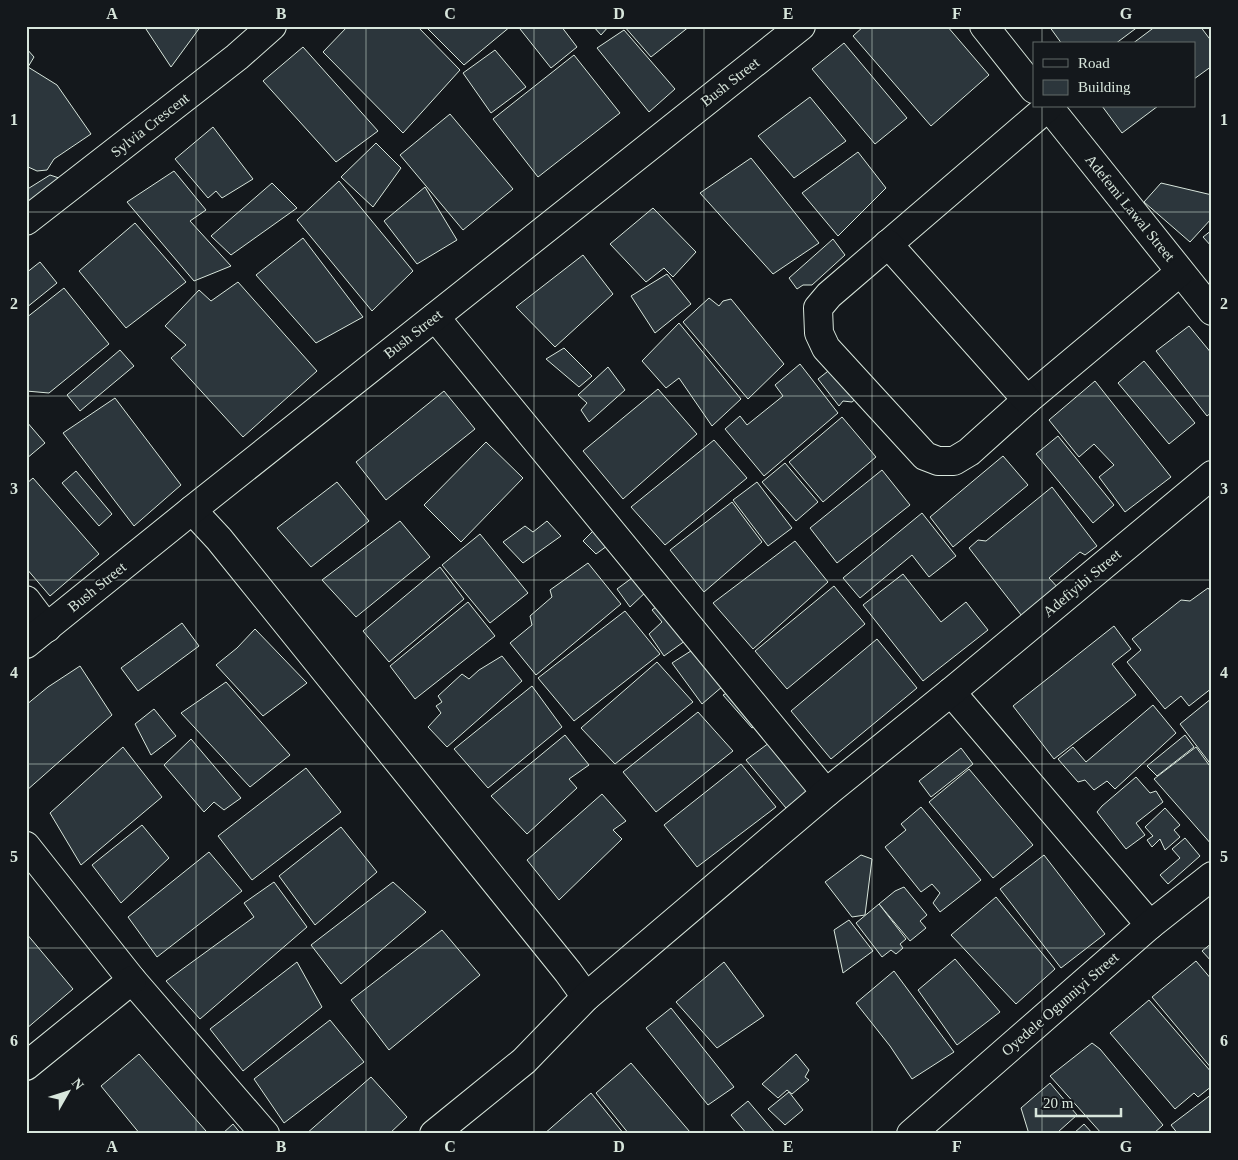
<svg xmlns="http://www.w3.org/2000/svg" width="1238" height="1160" font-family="'Times New Roman',serif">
<rect width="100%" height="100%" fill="#14181c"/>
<!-- building -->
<g fill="#2c363c" stroke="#d8e6dc">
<polygon points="144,26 201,26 171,67"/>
<polygon points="348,26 417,26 460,70 403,133 323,52"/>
<polygon points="425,26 511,26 464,65"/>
<polygon points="523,26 561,26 577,47 551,68 520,29"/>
<polygon points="593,26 609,26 601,35"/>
<polygon points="624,26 690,26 651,57"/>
<polygon points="864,26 947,26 989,75 931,126 853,36"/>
<polygon points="1049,26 1139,26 1115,44 1062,44"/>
<polygon points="1156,26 1200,26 1212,42 1212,66 1194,79 1194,44 1132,44"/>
<polygon points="624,30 675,89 649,112 597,48"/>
<polygon points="844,43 907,118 875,144 812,69"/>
<polygon points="303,47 378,131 336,162 263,81"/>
<polygon points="26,48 34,57 28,67 57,85 91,134 54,159 47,170 37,171 26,166"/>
<polygon points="495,50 526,87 491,113 463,73"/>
<polygon points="574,55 620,113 538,177 493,119"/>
<polygon points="810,97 846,141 794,178 758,136"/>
<polygon points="1102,106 1158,106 1122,133"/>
<polygon points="450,114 513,189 463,230 400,155"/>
<polygon points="213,127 253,179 222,198 216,191 208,198 175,159"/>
<polygon points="376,143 401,168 373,207 341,177"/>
<polygon points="858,152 886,188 838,236 802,193"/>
<polygon points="751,158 819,243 773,274 700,193"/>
<polygon points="174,171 206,210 190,221 231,266 194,281 127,202"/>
<polygon points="50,175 68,181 26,214 26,190"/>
<polygon points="339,181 413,271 372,311 297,220"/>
<polygon points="272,183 297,208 231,255 211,236"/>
<polygon points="1161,183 1212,195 1212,218 1190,242 1144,202"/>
<polygon points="425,187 457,240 417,264 384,221"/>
<polygon points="653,208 696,252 673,277 664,268 646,282 610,244"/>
<polygon points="135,223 186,282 126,328 79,271"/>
<polygon points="1212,230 1212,247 1203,237"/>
<polygon points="303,238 363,317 316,343 256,275"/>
<polygon points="833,239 845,255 812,285 803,285 797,289 789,278"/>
<polygon points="583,255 613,294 555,347 516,307"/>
<polygon points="40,262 57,283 26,308 26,273"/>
<polygon points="667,274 691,304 655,333 631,296"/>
<polygon points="238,282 317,371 243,437 171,358 186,345 165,326 199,290 211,301"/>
<polygon points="64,288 109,344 49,393 26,391 26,318"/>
<polygon points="709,298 719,306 723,301 731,299 784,364 748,399 683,322"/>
<polygon points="679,323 741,399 712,426 679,378 666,388 642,361"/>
<polygon points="1189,326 1212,354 1212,412 1207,416 1156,351"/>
<polygon points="564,348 592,376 579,387 546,359"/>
<polygon points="120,350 134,366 80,411 67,395"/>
<polygon points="1144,361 1195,423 1169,444 1118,383"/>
<polygon points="800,364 838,413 764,476 725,429 740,416 747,425 783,396 775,385"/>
<polygon points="608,367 625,390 589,422 581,410 587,403 578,395"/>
<polygon points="832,368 863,393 852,402 843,401 839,406 818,379"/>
<polygon points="1095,381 1171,477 1125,512 1099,477 1114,465 1094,444 1079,457 1049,420"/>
<polygon points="658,389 697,434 623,499 583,451"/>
<polygon points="444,391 475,429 386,500 356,462"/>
<polygon points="115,398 181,485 134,526 63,433"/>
<polygon points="842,417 876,457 823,502 789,462"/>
<polygon points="26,421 45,443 26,459"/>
<polygon points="1058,436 1114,505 1093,523 1036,454"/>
<polygon points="714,440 747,478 665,545 631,507"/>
<polygon points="486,442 523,478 461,542 424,505"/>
<polygon points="1003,456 1028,485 953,547 930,517"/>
<polygon points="785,463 818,502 796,521 762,482"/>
<polygon points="882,470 910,505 837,563 810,528"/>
<polygon points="76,471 112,514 99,526 62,483"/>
<polygon points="33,478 99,554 50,596 26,568 26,484"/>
<polygon points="337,482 369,521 311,567 277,528"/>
<polygon points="757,482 792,528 768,546 733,500"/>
<polygon points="1052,487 1097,546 1085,555 1080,552 1049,578 1061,591 1025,620 969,548 978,540 986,541"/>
<polygon points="732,502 762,542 704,592 670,550"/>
<polygon points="922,513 956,556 929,577 912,555 860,598 843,578"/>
<polygon points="400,521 430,557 356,617 322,580"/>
<polygon points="547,521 561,536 523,563 503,542 525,526 533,532"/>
<polygon points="595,529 607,546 596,554 583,541"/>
<polygon points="480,534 528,593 490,623 442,565"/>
<polygon points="795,541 828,582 753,649 713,603"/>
<polygon points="588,563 621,604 536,675 510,643 532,625 530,616 552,597 550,590"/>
<polygon points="440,567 464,599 389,662 363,631"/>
<polygon points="903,574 941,622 966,602 988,630 923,681 863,605"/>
<polygon points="636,575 648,590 630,607 617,589"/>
<polygon points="834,586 865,624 787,689 755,651"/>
<polygon points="1208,588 1212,593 1212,688 1189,706 1181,696 1165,709 1127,662 1141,650 1132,639 1181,600 1190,601"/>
<polygon points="468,602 495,636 415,699 390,666"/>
<polygon points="660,604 689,638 664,656 649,634 662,622 652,610"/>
<polygon points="625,611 660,654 574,721 538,678"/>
<polygon points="182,623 199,646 138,691 121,668"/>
<polygon points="1114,626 1131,649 1112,664 1136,695 1054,759 1013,706"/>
<polygon points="255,629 307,683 263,716 216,665 237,648"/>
<polygon points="877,639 917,688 831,759 791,711"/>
<polygon points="694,649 723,686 702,704 672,663"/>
<polygon points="502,656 522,681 447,747 428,727 441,713 436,706 442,702 438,696 462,674 469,679 479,670"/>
<polygon points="657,662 693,702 615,764 581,728"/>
<polygon points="80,666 112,715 26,791 26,705 48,687"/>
<polygon points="226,682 290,755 250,787 181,713"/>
<polygon points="532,686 562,727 488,788 454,749"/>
<polygon points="731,691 758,724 752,728 723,695"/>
<polygon points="1212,698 1212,766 1180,724"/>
<polygon points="1153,705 1176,733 1115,789 1107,781 1094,790 1085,780 1078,782 1058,759 1073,747 1086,762"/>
<polygon points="154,709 176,736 151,755 135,724"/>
<polygon points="698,712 733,751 656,812 623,772"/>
<polygon points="565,735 589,765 569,779 577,788 527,834 491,796"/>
<polygon points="1185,735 1194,747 1157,776 1147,766"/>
<polygon points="191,739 241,798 224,810 214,802 204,812 164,765"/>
<polygon points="773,740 808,790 786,808 746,760"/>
<polygon points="123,747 162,797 81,865 50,813"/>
<polygon points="1196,747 1212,769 1212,845 1154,779"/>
<polygon points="961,748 973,764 931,797 919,781"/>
<polygon points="741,764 776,807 697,867 664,825"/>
<polygon points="306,768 341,812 252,880 218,836"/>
<polygon points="969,769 1033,845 993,878 929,802"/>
<polygon points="1136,777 1150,793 1156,791 1163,802 1136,823 1145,835 1126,849 1097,812 1102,806"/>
<polygon points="602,794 626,821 613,830 622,839 559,900 527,860"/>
<polygon points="921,807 981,880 940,912 933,903 940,893 932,884 921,892 885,847 906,830 901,824"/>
<polygon points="1165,808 1180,825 1174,830 1180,837 1165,850 1160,839 1152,847 1147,840 1153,836 1145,827"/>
<polygon points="142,825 169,858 121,903 92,865"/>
<polygon points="341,827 377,872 315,925 279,876"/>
<polygon points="1185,838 1200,856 1168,884 1160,875 1180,858 1172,849"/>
<polygon points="209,852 242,891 157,957 128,917"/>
<polygon points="861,855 872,859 865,915 852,917 825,882"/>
<polygon points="1044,855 1105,934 1061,968 1000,889"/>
<polygon points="274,882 307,927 200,1019 166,981 254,917 244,903"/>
<polygon points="393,882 426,912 341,984 311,945"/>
<polygon points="904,887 927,915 920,921 926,928 910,941 879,904 895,891"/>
<polygon points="996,897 1055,969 1016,1004 951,935"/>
<polygon points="879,904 906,939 900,944 903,948 896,954 891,950 882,957 856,923"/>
<polygon points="849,920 873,951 843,973 834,930"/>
<polygon points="442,930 480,975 389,1050 351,1000"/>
<polygon points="26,933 73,989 26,1029"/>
<polygon points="1212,943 1212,962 1202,951"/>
<polygon points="955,959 1000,1012 957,1045 918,990"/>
<polygon points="1196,961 1212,980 1212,1069 1152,997"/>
<polygon points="297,962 322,1007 243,1071 210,1029"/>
<polygon points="724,962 764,1016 717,1048 676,1002"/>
<polygon points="894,971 954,1052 912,1079 890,1046 856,1003"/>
<polygon points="1149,1000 1212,1073 1212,1086 1198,1097 1194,1093 1175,1109 1110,1033"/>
<polygon points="671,1008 734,1087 708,1105 646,1028"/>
<polygon points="330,1020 364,1062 284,1123 254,1079"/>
<polygon points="1092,1043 1100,1049 1163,1125 1153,1134 1102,1134 1050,1076"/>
<polygon points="139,1054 206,1131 204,1134 140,1134 101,1086"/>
<polygon points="796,1054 809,1070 805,1077 809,1080 792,1094 787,1090 778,1098 762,1084"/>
<polygon points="631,1063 690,1132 688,1134 629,1134 596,1093"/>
<polygon points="371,1077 407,1117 389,1134 306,1134"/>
<polygon points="1050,1083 1077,1115 1058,1132 1060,1134 1029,1134 1021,1108"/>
<polygon points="789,1092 803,1110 785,1125 768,1109"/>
<polygon points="591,1093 624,1134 544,1134"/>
<polygon points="1212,1094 1212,1134 1178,1134 1171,1125"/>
<polygon points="748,1101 776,1134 747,1134 731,1115"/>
<polygon points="233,1124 241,1134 222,1134"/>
<polygon points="1084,1124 1093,1134 1073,1134"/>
</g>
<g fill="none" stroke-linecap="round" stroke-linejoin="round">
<!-- minor casing -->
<g stroke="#d8e6dc" stroke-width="30">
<g id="minor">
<polyline points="984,26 1034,89"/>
<polyline points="1048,106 1212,311"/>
<polyline points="1048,107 829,295 818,308 819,333 826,348 925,456 938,461 954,461 969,452 1027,400 1180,272"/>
<polyline points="26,221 237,57 272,26"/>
<polyline points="888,244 1027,400"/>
<polyline points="435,317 826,793"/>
<polyline points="192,510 219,539 568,972 586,997"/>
<polyline points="26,600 47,628"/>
<polyline points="26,644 192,510 801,26"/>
<polyline points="951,692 1150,925"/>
<polyline points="26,846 132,980 265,1134"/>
<polyline points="26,1066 132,980"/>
<polyline points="434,1134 524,1061 586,997 826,793 951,692 1212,475"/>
<polyline points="911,1134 1150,925 1212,876"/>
</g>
</g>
<!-- minor -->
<use href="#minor" stroke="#14181c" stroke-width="28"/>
</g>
<!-- grid -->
<path fill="none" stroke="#d8e6dc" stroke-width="1" stroke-opacity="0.55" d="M196 26V1134M366 26V1134M534 26V1134M704 26V1134M872 26V1134M1042 26V44M1042 106V1134M26 212H1212M26 396H1212M26 580H1212M26 764H1212M26 948H1212"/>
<g text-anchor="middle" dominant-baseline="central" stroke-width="4" stroke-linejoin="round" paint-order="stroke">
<!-- street labels -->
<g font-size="15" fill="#d8e6dc" stroke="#14181c">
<text transform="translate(730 82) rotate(-38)">Bush Street</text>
<text transform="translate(150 125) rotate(-38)">Sylvia Crescent</text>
<text transform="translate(1130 208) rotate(51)">Adefemi Lawal Street</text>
<text transform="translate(413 334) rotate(-38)">Bush Street</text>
<text transform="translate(1082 583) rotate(-40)">Adefiyibi Street</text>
<text transform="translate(97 587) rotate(-39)">Bush Street</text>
<text transform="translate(1060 1004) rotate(-41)">Oyedele Ogunniyi Street</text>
</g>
</g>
<!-- border -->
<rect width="1238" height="1160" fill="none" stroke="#14181c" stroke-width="55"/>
<!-- legend -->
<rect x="1033" y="42" width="162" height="65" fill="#14181c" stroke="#626a69"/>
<rect x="1043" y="59" width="25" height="8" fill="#14181c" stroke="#626a69"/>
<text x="1078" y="68" font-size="15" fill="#d8e6dc">Road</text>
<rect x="1043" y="80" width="25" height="15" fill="#2c363c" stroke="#626a69"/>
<text x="1078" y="92" font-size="15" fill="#d8e6dc">Building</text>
<!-- north arrow -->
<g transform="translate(68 1092) rotate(51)" stroke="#14181c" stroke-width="4" paint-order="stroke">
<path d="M0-4L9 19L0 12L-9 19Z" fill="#d8e6dc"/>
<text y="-8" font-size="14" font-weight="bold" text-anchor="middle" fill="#d8e6dc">N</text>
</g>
<!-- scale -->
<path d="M1036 1108v8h85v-8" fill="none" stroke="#d8e6dc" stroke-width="2.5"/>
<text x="1043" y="1108" font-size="15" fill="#d8e6dc" stroke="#14181c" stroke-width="4" paint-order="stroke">20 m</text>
<rect x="28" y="28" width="1182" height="1104" fill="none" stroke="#d8e6dc" stroke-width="2"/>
<g font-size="16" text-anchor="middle" font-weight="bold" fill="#d8e6dc">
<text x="112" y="19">A</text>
<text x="281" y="19">B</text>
<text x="450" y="19">C</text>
<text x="619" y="19">D</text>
<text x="788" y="19">E</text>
<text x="957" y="19">F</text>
<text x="1126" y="19">G</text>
<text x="14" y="125">1</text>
<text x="1224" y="125">1</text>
<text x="14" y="309">2</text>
<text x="1224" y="309">2</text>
<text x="14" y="494">3</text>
<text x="1224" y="494">3</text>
<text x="14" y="678">4</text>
<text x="1224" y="678">4</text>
<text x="14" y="862">5</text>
<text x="1224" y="862">5</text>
<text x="14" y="1046">6</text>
<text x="1224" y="1046">6</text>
<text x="112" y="1152">A</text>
<text x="281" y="1152">B</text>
<text x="450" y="1152">C</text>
<text x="619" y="1152">D</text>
<text x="788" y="1152">E</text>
<text x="957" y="1152">F</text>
<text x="1126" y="1152">G</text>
</g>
</svg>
